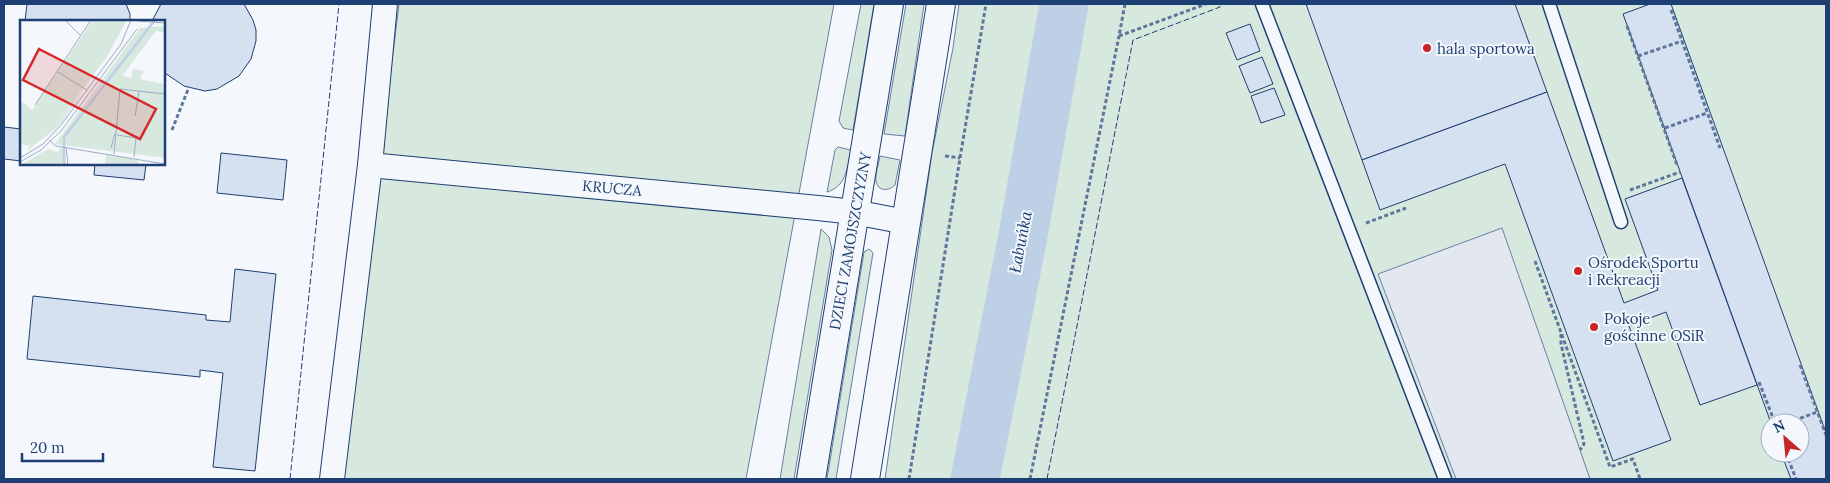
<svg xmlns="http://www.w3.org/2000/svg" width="1830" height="483" font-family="Lora,serif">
<rect width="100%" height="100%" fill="#f4f7fb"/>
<!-- green -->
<g fill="#d7e8df" stroke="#687fa3" fill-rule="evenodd">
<polygon points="399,4 834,4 746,479 341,479"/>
<polygon points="861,4 874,4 853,130 843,128 839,121"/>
<polygon points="906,4 924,4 905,136 884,134"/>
<path d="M959 4H1826V479H885L932 153 953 48ZM1770 423H1800V453H1770Z"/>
<path d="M838 147 851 150C847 167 847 186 827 192L835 150Z"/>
<path d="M880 156 900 160 895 185C889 191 878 192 876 181 875 174 879 163 880 156Z"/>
<polygon points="821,229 829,237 832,250 794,479 780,479"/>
<polygon points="869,249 873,253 836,479 827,479 864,252"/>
</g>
<!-- parking -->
<polygon fill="#e3e8f0" stroke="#687fa3" points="1502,228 1580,450 1590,479 1456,479 1378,274"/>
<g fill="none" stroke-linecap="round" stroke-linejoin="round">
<!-- river -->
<polyline stroke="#bed0e5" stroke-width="49" points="975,479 1022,241 1064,4"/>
</g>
<!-- building -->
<g fill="#d5e0f0" stroke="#1d3f73">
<polygon points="27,4 126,4 130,14 130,21 25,21"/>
<polygon points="161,4 244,4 253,20 256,30 256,41 251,59 239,76 217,89 205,91 184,86 165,73 164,71 164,21 152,21"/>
<polygon points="1306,4 1515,4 1547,92 1362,160"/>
<polygon points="1650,4 1671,4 1826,433 1826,479 1791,479 1781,453 1800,453 1800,423 1771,423 1623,14"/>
<polygon points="1250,24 1260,51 1237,60 1226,33"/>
<polygon points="1262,57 1273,84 1250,93 1239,66"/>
<polygon points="1274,88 1285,115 1261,123 1251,96"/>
<polygon points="1547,92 1624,303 1658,290 1625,199 1682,178 1757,385 1700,405 1666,312 1629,326 1671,440 1613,461 1505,164 1380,210 1362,160"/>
<polygon points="4,127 21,129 21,161 4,159"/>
<polygon points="221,153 287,160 283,200 217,193"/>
<polygon points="95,164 146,164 144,180 94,175"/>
<polygon points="235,269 276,274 255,471 213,467 223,373 200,370 200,377 27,359 33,296 206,315 206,320 230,322"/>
</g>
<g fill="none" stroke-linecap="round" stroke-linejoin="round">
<!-- service casing -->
<g stroke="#1d3f73" stroke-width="15">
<g id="service">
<polyline points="1262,4 1445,479"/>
<polyline points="1549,4 1621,222"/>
</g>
</g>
<!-- minor casing -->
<g stroke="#1d3f73" stroke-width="26">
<g id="minor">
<polyline points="370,165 818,208 854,212 906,222"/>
<polyline points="332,479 370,165 385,4"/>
</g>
</g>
<!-- primary casing -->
<g stroke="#1d3f73" stroke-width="30">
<g id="primary">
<polyline points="811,479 889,4"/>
<polyline points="865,479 941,4"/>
</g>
</g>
<!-- path -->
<g stroke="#5e769c" stroke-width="3" stroke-dasharray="4 2.5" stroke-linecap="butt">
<polyline points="1125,4 1119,36 1206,4"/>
<polyline points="1671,10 1720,148"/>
<polyline points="1627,26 1677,165"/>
<polyline points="1638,56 1682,41"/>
<polyline points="1665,128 1707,113"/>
<polyline points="172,130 189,87"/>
<polyline points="945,156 960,158"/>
<polyline points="1630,190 1680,172"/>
<polyline points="1366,223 1406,208"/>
<polyline points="1535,261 1610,467 1633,459 1640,479"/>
<polyline points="1561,334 1561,344 1583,439 1584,444 1580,450"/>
<polyline points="1800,365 1826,435"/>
<polyline points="1759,382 1775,423"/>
<polyline points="1788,423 1817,412"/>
<polyline points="1786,453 1796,479"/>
<polyline points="909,479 960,158 986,4"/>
<polyline points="1030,479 1119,36"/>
</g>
<!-- service -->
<use href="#service" stroke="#f4f7fb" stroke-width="12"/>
<!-- minor -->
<use href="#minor" stroke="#f4f7fb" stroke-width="24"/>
<!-- primary -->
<use href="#primary" stroke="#f4f7fb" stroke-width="28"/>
<!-- fence -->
<g stroke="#1d3f73" stroke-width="1" stroke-dasharray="6 2.5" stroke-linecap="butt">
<polyline points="290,479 339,4"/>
<polyline points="1047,479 1133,40 1220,7 1219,4"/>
</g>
</g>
<!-- markers -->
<g fill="#c62828" stroke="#f4f7fb" stroke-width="2">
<circle cx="1427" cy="48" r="5"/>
<circle cx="1578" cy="271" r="5"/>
<circle cx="1594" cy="327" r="5"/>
</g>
<g text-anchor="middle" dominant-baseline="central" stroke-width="4" stroke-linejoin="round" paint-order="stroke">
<!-- poi labels -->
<g font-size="15" fill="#1d3f73" stroke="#f4f7fb" text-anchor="start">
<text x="1437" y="48">hala sportowa</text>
<text x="1588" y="262">Ośrodek Sportu<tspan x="1588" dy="17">i Rekreacji</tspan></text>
<text x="1604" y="318">Pokoje<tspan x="1604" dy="17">gościnne OSiR</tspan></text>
</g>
<!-- street labels -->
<g font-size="15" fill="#1d3f73" stroke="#f4f7fb">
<text transform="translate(612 188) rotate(5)">KRUCZA</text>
<text transform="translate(850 241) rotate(-80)">DZIECI ZAMOJSZCZYZNY</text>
</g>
<!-- water labels -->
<g font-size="16" font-style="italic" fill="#1d3f73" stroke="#f4f7fb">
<text transform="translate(1020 242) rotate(-79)">Łabuńka</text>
</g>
</g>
<!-- overview -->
<g transform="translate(20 20)">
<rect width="145" height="145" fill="#f4f7fb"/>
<path d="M73 0H107L86 38 32 111 64 70 39 106 8 130 11 123 9 126 0 124V80L12 90ZM145 6V13L136 11 102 56 111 58 113 49 124 51 120 57 123 60 145 64V138L35 124 120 8ZM40 128 45 129 46 145H1L28 129 38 132ZM86 135 118 140 119 145H85Z" fill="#d7e8df"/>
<path fill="none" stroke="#bed0e5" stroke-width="2.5" d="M44 145V117L135 0"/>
<path fill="none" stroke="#9eadc5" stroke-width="1" d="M45 0 61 16M118 1 145 3M38 52 67 70M15 85 71 0M115 96 119 72M97 115 116 118 114 137M29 120 36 126 145 144M46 127 48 145M91 128 95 113M94 134 100 69 145 74M0 138 23 124 41 105 101 24 111 0M0 142 21 130 41 111 117 9"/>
<path fill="#d62828" fill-opacity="0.15" stroke="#d62828" stroke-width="2.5" d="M19 29 136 89 120 119 3 60Z"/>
<rect width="145" height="145" fill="none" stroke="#1d3f73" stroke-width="2.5"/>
</g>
<!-- border -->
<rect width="1830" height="483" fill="none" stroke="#1d3f73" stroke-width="10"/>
<!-- north arrow -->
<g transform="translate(1785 438) rotate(333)"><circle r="24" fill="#f4f7fb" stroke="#9eadc5"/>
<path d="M0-4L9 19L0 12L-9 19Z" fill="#c62828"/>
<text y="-8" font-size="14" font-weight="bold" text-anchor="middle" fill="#1d3f73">N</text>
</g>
<!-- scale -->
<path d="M22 453v8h81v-8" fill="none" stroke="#1d3f73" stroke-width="2.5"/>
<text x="30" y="453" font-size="15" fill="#1d3f73" stroke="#f4f7fb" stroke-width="4" paint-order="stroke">20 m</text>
</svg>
